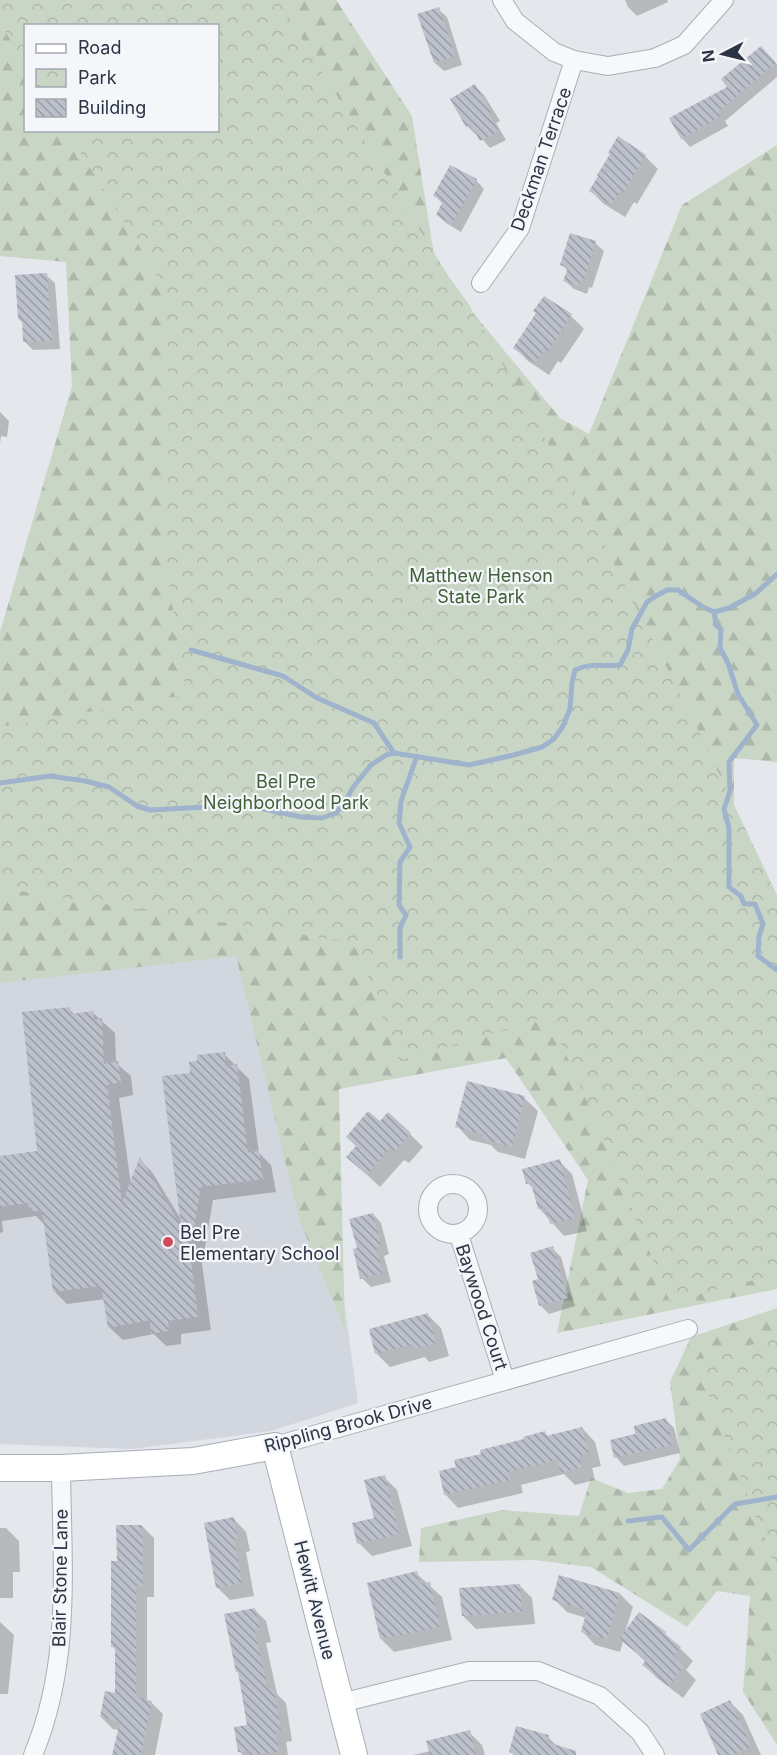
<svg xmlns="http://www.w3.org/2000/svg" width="777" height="1755" font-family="Inter,sans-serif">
<defs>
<pattern id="forest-firs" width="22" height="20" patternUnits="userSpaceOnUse" patternTransform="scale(1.5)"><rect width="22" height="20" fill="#c9d6c5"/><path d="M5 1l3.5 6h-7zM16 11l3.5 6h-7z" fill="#adb8ab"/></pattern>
<pattern id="park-crowns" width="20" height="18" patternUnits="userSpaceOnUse" patternTransform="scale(1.5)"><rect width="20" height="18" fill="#c9d6c5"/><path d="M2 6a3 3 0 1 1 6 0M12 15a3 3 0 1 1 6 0" fill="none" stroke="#adb8ab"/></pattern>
<pattern id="building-back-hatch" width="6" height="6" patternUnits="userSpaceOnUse" patternTransform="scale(1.5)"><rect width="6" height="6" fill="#bbc0ca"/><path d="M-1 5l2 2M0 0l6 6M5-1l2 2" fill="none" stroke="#989da6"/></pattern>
</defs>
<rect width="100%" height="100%" fill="#e4e7ec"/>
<!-- built -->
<polygon fill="#d2d6de" points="0,887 359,943 314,1082 358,1403 271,1431 132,1449 0,1444"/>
<!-- forest -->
<g fill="url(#forest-firs)" fill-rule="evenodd">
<path d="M0 0H336L412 116 436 268 560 418 589 434 682 205 777 145V762L734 758V841L777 949V1289L557 1333 588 1180 506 1058 339 1089 345 1330 299 1219 236 956 0 983V632L72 386 66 262 0 256ZM26 26H218V130H26Z"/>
<polygon points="777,1308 777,1745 743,1692 750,1596 717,1591 687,1627 591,1567 534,1560 419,1562 421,1528 502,1510 579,1516 591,1478 628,1493 662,1489 680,1459 670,1382 691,1337"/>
</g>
<!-- park -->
<g fill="url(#park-crowns)">
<polygon points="0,0 278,0 449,277 468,303 594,525 692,717 777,895 777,1274 670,1302 604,1140 549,1016 399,1061 356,943 0,888 0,727 186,695 167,571 169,368 165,288 67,131 218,130 218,26 26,26 25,64 0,23"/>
<polygon points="777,1338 777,1571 695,1360"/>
</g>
<!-- shadow -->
<g fill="#0003">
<polygon points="625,0 667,0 668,2 637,16 628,7"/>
<polygon points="438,9 447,17 462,65 444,71 435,63"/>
<polygon points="770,56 777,65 777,77 725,121 728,126 690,147 682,138 730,87"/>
<polygon points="475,86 484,95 500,121 496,123 506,140 490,148 477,133 475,134 467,126"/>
<polygon points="645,156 658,169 637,204 634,202 625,217 604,204 591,191"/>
<polygon points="476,180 484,189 461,232 446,223 437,215 443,204 435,196"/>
<polygon points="595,243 604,251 592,288 589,287 587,294 574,289 565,281 568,271 562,265"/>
<polygon points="46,275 55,283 60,349 33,350 25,342 23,323 19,319"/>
<polygon points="545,298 571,316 584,329 561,363 558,361 549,375 528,361 515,348 537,313"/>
<polygon points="0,412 9,421 7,437 1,436 0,444"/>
<polygon points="69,1009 75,1015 93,1013 115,1033 116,1063 131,1076 133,1095 119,1098 131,1185 140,1160 152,1172 182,1221 192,1074 224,1054 249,1079 259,1153 271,1165 276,1192 213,1200 202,1264 211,1330 181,1334 181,1344 166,1346 154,1334 123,1340 109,1327 105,1299 67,1304 54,1291 44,1224 36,1216 2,1221 3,1232 0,1233 0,1157 38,1153"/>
<polygon points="524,1098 538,1111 525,1159 498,1152 491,1145 470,1140 457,1126"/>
<polygon points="380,1124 410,1134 423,1147 409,1163 404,1160 380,1187 348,1157"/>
<polygon points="559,1161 572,1174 587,1231 564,1236 539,1208 535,1190 528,1183"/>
<polygon points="373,1214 381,1223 389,1254 384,1256 391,1282 371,1287 362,1278 358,1249"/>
<polygon points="552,1248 561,1257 575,1306 549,1314 540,1305 539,1280"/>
<polygon points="428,1315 441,1328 449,1356 429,1362 425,1357 390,1367 377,1354 371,1330"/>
<polygon points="666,1420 674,1428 680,1453 624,1466 616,1457"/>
<polygon points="582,1428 595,1442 601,1466 592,1468 595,1480 575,1485 564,1474 521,1485 523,1493 458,1508 445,1494 458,1468 482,1455 545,1433 549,1437"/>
<polygon points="384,1477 397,1490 412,1546 372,1556 359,1543 375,1519"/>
<polygon points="233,1518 246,1532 250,1551 246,1552 254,1596 230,1600 217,1587"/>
<polygon points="142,1526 154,1538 154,1597 147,1597 147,1701 151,1702 163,1714 155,1755 114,1755 119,1730 113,1729 101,1717 117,1695 117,1651 112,1646 119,1562"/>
<polygon points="0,1528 6,1528 19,1541 20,1572 13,1572 13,1598 0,1598"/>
<polygon points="416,1573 442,1597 452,1640 394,1652 381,1639"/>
<polygon points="560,1577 620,1594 633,1607 625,1632 665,1634 693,1661 686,1670 696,1680 683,1698 657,1678 644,1665 646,1662 623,1641 620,1652 595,1645 582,1631 586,1618 567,1612 554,1599"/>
<polygon points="519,1585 532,1598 535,1624 476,1629 463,1616"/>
<polygon points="254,1609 266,1621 271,1642 266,1643 277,1694 286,1703 292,1741 286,1742 288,1755 243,1755 240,1752 248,1726"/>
<polygon points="0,1622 14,1635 8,1694 0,1694"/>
<polygon points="730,1702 743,1715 761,1755 720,1755"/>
<polygon points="469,1732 482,1745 485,1755 413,1755 430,1751"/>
<polygon points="548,1737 556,1745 575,1755 514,1755 511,1752"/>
</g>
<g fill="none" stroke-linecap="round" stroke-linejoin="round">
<!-- stream -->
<g stroke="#9fb4cc" stroke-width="5">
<polyline points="714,612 716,625 721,629 720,648 728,663 738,694 757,725 729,762 730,791 724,809 729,828 729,887 741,896 744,904 755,904 763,924 759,936 758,956 777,970"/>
<polyline points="191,650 283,676 317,698 374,723 394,753"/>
<path d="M0 783 50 776 85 781 109 787 137 806 150 810 223 806H250L301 817 322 818 336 813 342 806 354 786 371 765 386 755 394 753 469 765 514 755 542 747 554 739 563 726 570 709 572 683 575 670C590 662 605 667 620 665L628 650 632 629 647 602 654 597 667 590H678L703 607 714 612 729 608 755 594 777 574"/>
<polyline points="400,957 400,928 406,915 399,905 400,862 410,847 399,823 401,801 417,756"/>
<polyline points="628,1521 662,1517 689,1550 735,1504 777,1497"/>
</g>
</g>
<!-- building -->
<g fill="url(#building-back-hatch)">
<polygon points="439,7 455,56 434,63 417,14"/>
<polygon points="761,46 776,63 718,112 720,117 681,139 669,118 727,87 721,79"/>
<polygon points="475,84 492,112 489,114 499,131 480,141 470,124 466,127 450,99"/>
<polygon points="618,136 646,155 624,192 621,190 611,205 589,191 598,176 597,175 610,154 608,153"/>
<polygon points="450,165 477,179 452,224 436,215 443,201 433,196"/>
<polygon points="570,233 596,241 584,280 581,279 578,286 563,281 568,268 560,265"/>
<polygon points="47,273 52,341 23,342 22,319 18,319 15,275"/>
<polygon points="544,296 572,314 548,351 545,349 535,363 513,348 536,313 533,311"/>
<polygon points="70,1007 71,1014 93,1011 94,1020 102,1018 104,1064 118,1061 121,1082 107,1085 122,1202 140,1157 181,1226 162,1076 190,1073 189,1062 197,1061 197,1055 225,1052 226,1066 237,1064 248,1152 259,1151 263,1179 201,1187 190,1250 198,1317 168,1321 169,1331 151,1334 150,1320 108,1328 101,1286 53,1292 42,1210 30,1212 28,1203 0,1207 0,1156 37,1151 22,1012"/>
<polygon points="467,1081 525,1096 512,1147 483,1139 484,1135 455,1127"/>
<polygon points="368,1111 380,1121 388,1112 411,1133 395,1151 390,1148 367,1175 346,1157 356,1146 346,1137"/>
<polygon points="560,1159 575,1218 550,1224 545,1207 538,1209 531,1183 526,1184 522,1169"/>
<polygon points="373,1213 381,1246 376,1247 383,1273 360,1279 353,1249 357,1248 349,1219"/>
<polygon points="553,1246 568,1298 539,1306 532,1281 538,1279 530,1253"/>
<polygon points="428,1313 436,1343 414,1349 413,1344 375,1354 369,1329"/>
<polygon points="666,1418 672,1445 614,1458 610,1440 635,1434 634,1426"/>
<polygon points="582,1427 589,1453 579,1456 582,1467 560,1473 557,1460 509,1472 511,1480 444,1495 439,1471 456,1467 454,1460 481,1454 480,1450 524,1439 523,1437 545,1431 546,1436"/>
<polygon points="385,1475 399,1534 357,1544 352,1523 374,1518 364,1480"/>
<polygon points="234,1517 238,1539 234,1539 242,1583 216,1588 204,1523"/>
<polygon points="116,1525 142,1525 143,1586 136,1586 136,1697 152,1701 141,1755 112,1755 120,1722 100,1717 105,1691 115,1693 115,1647 111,1647 111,1561 117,1561"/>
<polygon points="417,1571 419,1584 430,1582 440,1627 380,1639 367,1583"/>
<polygon points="559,1575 620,1593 607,1639 581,1632 587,1610 552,1600"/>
<polygon points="520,1584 522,1612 462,1616 459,1588"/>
<polygon points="255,1608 260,1630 255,1631 268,1690 274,1689 281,1730 275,1731 279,1752 249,1755 249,1751 238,1752 234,1727 247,1725 238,1672 236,1672 224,1614"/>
<polygon points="639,1612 666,1632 665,1634 681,1647 673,1657 684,1666 669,1686 642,1665 646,1660 619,1639"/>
<polygon points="730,1700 751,1747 734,1755 718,1755 700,1714"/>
<polygon points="516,1726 549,1735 547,1742 576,1751 576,1755 519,1755 509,1752"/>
<polygon points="470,1730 476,1755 430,1755 426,1741"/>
</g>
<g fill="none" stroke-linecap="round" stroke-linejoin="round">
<!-- street casing -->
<g stroke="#a9aeb7" stroke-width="20">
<g id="street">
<polyline points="502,0 515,21 554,52 574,60 608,66 655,58 684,45 724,0"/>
<polyline points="481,283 520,228 574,60"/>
<circle cx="453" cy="1209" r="25"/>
<polyline points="459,1235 505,1380"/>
<polyline points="275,1446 688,1329"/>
<polyline points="341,1703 469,1671 538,1671 600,1696 640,1732 655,1755"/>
<path d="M33 1755C72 1662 62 1566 61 1468"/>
</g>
</g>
<!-- secondary casing -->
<g stroke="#a9aeb7" stroke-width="28">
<polyline id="secondary" points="0,1468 61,1468 193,1461 275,1446 354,1755"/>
</g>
<!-- street -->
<use href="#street" stroke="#f7f8fa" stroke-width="18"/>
<!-- secondary -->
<use href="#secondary" stroke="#fff" stroke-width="26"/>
</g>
<!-- markers -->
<circle fill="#d1495b" stroke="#f4f6f9" stroke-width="2" cx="168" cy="1242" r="6"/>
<g text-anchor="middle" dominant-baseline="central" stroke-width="4.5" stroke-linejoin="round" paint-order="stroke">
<!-- street labels -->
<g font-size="18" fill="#2b3445" stroke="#f4f6f9">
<text transform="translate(541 159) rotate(-71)">Deckman Terrace</text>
<text transform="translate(482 1307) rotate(72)">Baywood Court</text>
<text transform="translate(348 1424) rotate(-15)">Rippling Brook Drive</text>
<text transform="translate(60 1578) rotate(-89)">Blair Stone Lane</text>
<text transform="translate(315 1600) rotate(76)">Hewitt Avenue</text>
</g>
<!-- park labels -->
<g font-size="18" fill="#3f6138" stroke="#f4f6f9">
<text x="481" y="575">Matthew Henson<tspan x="481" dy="21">State Park</tspan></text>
<text x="286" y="781">Bel Pre<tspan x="286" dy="21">Neighborhood Park</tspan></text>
</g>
<!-- poi labels -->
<g font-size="18" fill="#2b3445" stroke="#f4f6f9" text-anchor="start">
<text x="180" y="1232">Bel Pre<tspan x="180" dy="21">Elementary School</tspan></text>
</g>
</g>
<!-- legend -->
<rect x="24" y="24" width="195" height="108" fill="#f4f6f9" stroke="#a4a8b1" stroke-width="1.5"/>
<rect x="36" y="44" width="30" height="9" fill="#ffffff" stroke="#a4a8b1" stroke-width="1.5"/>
<text x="78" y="54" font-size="18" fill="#2b3445">Road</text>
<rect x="36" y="69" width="30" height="18" fill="url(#park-crowns)" stroke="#a4a8b1" stroke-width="1.5"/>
<text x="78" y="84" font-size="18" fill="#2b3445">Park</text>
<rect x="36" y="99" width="30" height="18" fill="url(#building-back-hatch)" stroke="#a4a8b1" stroke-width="1.5"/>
<text x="78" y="114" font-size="18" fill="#2b3445">Building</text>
<!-- north arrow -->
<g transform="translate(723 54) rotate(263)" stroke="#f4f6f9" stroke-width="4.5" paint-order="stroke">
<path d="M0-4.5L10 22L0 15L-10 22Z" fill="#2b3445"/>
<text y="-9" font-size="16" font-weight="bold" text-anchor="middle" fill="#2b3445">N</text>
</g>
</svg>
